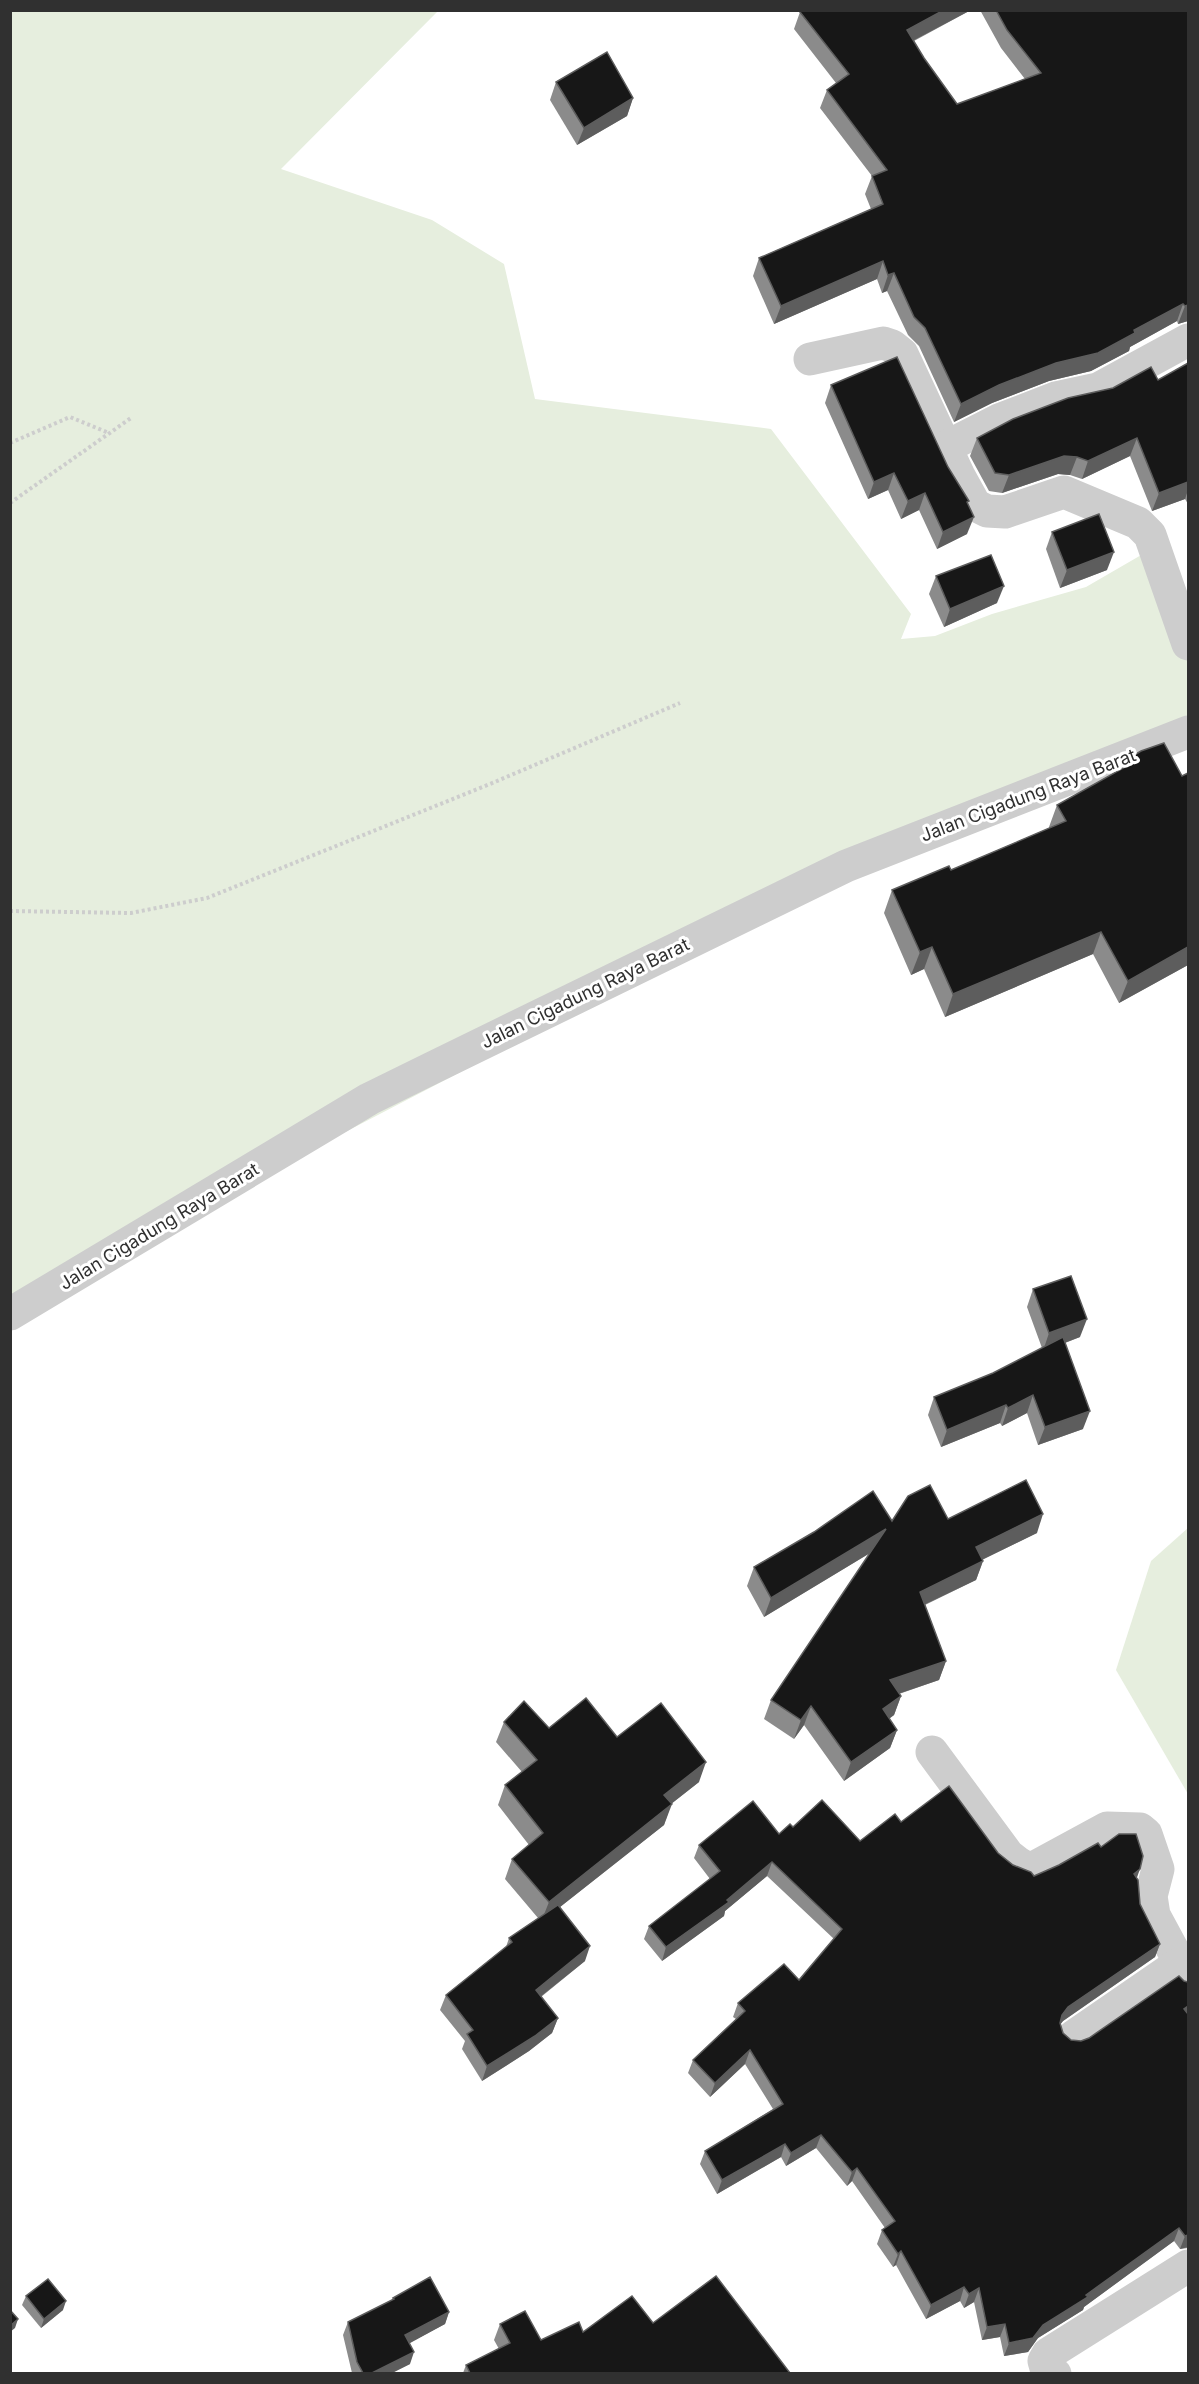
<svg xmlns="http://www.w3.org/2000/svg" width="1199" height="2384" font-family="Inter,sans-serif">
<rect width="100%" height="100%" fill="#fff"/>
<!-- green -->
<g fill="#e6eede">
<polygon points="11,11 438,11 281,169 432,220 504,264 535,399 771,429 911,614 901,639 935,636 992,614 1086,587 1155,547 1188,644 1188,733 843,873 11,1306"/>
<polygon points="1188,1528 1188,1794 1116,1670 1151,1561"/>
</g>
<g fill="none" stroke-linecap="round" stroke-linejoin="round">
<!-- path -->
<g stroke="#cdcdcd" stroke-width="4" stroke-dasharray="3 3" stroke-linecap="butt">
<polyline points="10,443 70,417 109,433"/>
<polyline points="10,503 131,418"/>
<polyline points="10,911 131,913 207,898 490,784 680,703"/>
</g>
<!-- minor -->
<g stroke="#cdcdcd" stroke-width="33">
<polyline points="810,359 883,343 892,346 902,354 959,476 975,505 987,511 1005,512 1064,492 1138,523 1150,535 1188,644"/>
<polyline points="946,447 999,420 1056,398 1098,389 1188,340"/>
<polyline points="10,1314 369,1099 430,1069 846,866 1188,732"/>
<path d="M932 1752 1008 1855C1017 1862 1025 1871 1037 1866L1107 1828 1140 1829 1146 1834 1158 1869 1151 1896 1154 1915 1188 1978"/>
<polyline points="1074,2036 1180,1963"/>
<polyline points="1055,2374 1046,2368 1044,2361 1048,2354 1188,2266"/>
</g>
</g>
<!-- wall -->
<g fill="#8b8b8b">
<polygon points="971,10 914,41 924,58 957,104 1025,79 1001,48 980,10 1188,10 1188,321 1178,324 1177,321 1130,347 1129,351 1091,371 1049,381 992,403 954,422 919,346 908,335 887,291 882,293 877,279 774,324 753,276 759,258 871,209 865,194 872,176 820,108 827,90 836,83 794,29 800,12"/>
<polygon points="556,82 633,98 627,116 577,145 550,100"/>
<polygon points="1188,363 1188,504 1185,499 1152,511 1130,456 1082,479 1070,475 1058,474 1002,493 989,491 970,456 977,438 1158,380"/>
<polygon points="831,385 948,467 968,504 967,534 937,549 919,510 901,519 888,490 868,499 825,403"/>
<polygon points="1052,532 1107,570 1060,588 1046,549"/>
<polygon points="936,576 997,603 944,627 929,594"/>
<polygon points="1141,751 1188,965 1119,1003 1093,954 945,1017 924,969 911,975 884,913 892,890 951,870 1049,828 1049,827 1057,805 1128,765 1131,757"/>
<polygon points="1033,1289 1080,1337 1065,1343 1083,1429 1038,1445 1027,1413 1002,1426 1000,1423 941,1447 928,1415 934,1397 993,1373 1042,1348 1027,1307"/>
<polygon points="948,1519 1037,1533 982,1560 983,1561 976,1580 925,1605 946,1661 939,1680 899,1694 901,1696 894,1715 889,1719 897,1730 890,1748 844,1781 804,1725 794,1739 764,1719 771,1700 870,1553 764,1617 747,1586 754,1567 892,1521"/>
<polygon points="504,1722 617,1737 699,1782 671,1804 664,1825 560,1907 585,1961 541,1997 558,2018 552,2033 529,2051 482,2081 462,2049 465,2041 440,2010 446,1995 506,1947 509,1938 538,1918 505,1879 512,1859 529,1845 498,1805 505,1785 522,1772 496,1742"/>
<polygon points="901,1822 998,1853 1013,1865 1034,1876 1101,1847 1137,1878 1140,1904 1160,1944 1155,1957 1063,2021 1060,2024 1063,2033 1071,2040 1081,2041 1089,2038 1184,1981 1188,1982 1188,2248 1180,2249 1174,2241 1084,2307 1083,2310 1038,2338 1028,2352 1004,2356 1000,2337 982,2340 974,2302 964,2308 960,2301 926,2319 896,2265 893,2267 877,2244 882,2230 885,2228 852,2181 847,2186 816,2148 786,2166 781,2157 717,2194 700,2164 705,2151 773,2109 745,2064 710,2097 688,2073 693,2060 736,2019 733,2017 738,2003 799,1980 834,1939 767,1876 725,1911 724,1916 662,1961 644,1939 649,1926 710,1879 694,1858 699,1845 779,1834 793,1827 860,1841"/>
<polygon points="26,2296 63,2310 41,2328 22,2305"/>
<polygon points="393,2298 449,2312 445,2324 409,2343 410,2364 392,2373 352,2373 343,2335 348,2322 392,2300"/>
<polygon points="653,2323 790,2373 463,2373 466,2365 499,2349 494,2340 500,2324 541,2340 583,2332"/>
</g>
<!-- shaded-wall -->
<g fill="#5d5d5d">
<polygon points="944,10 971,10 901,47 907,30"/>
<polygon points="633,98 627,116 577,145 584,128"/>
<polygon points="883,261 877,279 774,324 781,306"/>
<polygon points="894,273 887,291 882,293 888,275"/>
<polygon points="1183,304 1177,321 1130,347 1129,351 1091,371 1049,381 992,403 954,422 961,404 999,385 1134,330"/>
<polygon points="1188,305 1188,321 1178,324 1185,306"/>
<polygon points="1137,438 1130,456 1082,479 1088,461"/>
<polygon points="1064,456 1077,457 1070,475 1058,474 1002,493 1009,475"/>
<polygon points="894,473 888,490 868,499 874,482"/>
<polygon points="1188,482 1188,490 1185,499 1152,511 1159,493"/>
<polygon points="925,493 919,510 901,519 908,501"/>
<polygon points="974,517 967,534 937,549 943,532"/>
<polygon points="1114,552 1107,570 1060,588 1067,570"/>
<polygon points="1004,586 997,603 944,627 950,609"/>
<polygon points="1101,932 1093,954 945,1017 953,994"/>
<polygon points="932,947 924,969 911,975 920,952"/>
<polygon points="1188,947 1188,965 1119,1003 1128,981"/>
<polygon points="1087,1319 1080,1337 1043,1351 1049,1333"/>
<polygon points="1033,1395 1027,1413 1002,1426 1008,1408"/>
<polygon points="1006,1405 1000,1423 941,1447 947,1430"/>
<polygon points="1090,1411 1083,1429 1038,1445 1045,1427"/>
<polygon points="1043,1514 1037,1533 969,1566 976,1547"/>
<polygon points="886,1529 880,1547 764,1617 771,1598"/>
<polygon points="983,1561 976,1580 913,1610 920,1592"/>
<polygon points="946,1661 939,1680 883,1699 890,1680"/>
<polygon points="901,1696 894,1715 876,1728 883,1709"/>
<polygon points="811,1706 804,1725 794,1739 801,1720"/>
<polygon points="897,1730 890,1748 844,1781 851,1762"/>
<polygon points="706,1762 699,1782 657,1815 664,1795"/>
<polygon points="672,1804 664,1825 541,1922 549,1902"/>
<polygon points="772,1862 767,1876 725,1911 724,1916 662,1961 666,1947 727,1900"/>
<polygon points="1140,1869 1135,1883 1134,1874"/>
<polygon points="1160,1944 1155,1957 1063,2021 1057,2029 1062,2015 1068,2007"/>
<polygon points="590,1946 585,1961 530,2005 536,1990"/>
<polygon points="1188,2006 1188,2016 1184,2009"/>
<polygon points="558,2018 552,2033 529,2051 482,2081 487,2066"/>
<polygon points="750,2050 745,2064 710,2097 715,2083"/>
<polygon points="821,2135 816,2148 786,2166 791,2153"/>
<polygon points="785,2144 781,2157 717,2194 722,2180"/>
<polygon points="857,2168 852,2181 847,2186 852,2172"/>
<polygon points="1179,2228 1174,2241 1084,2307 1083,2310 1038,2338 1028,2352 1004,2356 1009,2343 1043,2325 1086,2295"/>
<polygon points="1188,2235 1188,2247 1180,2249 1185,2236"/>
<polygon points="901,2251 896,2265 893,2267 898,2254"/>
<polygon points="964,2287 960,2301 926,2319 931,2305"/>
<polygon points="979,2288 974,2302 964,2308 969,2294"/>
<polygon points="66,2301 63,2310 41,2328 44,2319"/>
<polygon points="449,2312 445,2324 401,2348 405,2335"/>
<polygon points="18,2319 15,2328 10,2332 10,2326"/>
<polygon points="1005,2324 1000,2337 982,2340 987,2327"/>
<polygon points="414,2352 410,2364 392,2373 372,2373"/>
</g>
<!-- building -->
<g fill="#171717" stroke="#5d5d5d" stroke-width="1.5">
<polygon points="802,10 944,10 907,30 924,58 957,104 1041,73 1007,30 996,10 1188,10 1188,305 1185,306 1183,304 1134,330 1135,333 1098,353 1056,363 999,385 961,404 925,328 914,317 894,273 888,275 883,261 781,306 759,258 883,204 872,176 887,170 827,90 849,74 800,12"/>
<polygon points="607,52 633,98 584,128 556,82"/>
<polygon points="897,357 948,467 969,501 967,502 974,517 943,532 925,493 908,501 894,473 874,482 831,385"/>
<polygon points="1188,363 1188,482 1159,493 1137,438 1088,461 1077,457 1064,456 1009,475 995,473 977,438 1013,419 1068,398 1113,388 1151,367 1158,380"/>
<polygon points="1099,514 1114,552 1067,570 1052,532"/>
<polygon points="991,555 1004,586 950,609 936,576"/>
<polygon points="1164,743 1182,776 1188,773 1188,947 1128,981 1101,932 953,994 932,947 920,952 892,890 949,866 951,870 1066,821 1057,805 1134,762 1131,757 1141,751"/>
<polygon points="1071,1276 1087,1319 1049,1333 1033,1289"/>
<polygon points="1063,1337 1090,1411 1045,1427 1033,1395 1008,1408 1006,1405 947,1430 934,1397 993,1373"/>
<polygon points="1026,1480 1043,1514 976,1547 983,1561 920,1592 946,1661 890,1680 901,1696 883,1709 897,1730 851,1762 811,1706 801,1720 771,1700 886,1529 771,1598 754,1567 814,1532 873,1491 892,1521 908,1496 930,1485 948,1519"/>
<polygon points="586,1698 617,1737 661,1703 706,1762 664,1795 672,1804 549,1902 512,1859 543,1833 505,1785 537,1760 504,1722 524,1701 549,1728"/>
<polygon points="949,1786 998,1853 1013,1865 1031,1872 1034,1876 1059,1865 1098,1843 1101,1847 1119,1834 1136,1834 1143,1856 1140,1869 1134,1874 1138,1880 1140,1904 1160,1944 1068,2007 1062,2015 1060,2023 1063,2033 1071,2040 1081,2041 1089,2038 1179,1976 1184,1981 1188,1982 1188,2006 1184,2009 1188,2014 1188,2235 1185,2236 1179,2228 1086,2295 1088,2297 1043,2325 1033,2338 1009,2343 1005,2324 987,2327 979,2288 969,2294 964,2287 931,2305 901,2251 898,2254 882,2230 895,2221 857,2168 852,2172 821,2135 791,2153 785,2144 722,2180 705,2151 783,2104 750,2050 715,2083 693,2060 745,2011 738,2003 784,1964 799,1980 842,1929 772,1862 727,1900 729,1902 666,1947 649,1926 720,1871 699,1845 753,1801 779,1834 790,1824 793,1827 822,1800 860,1841 895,1814 901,1822"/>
<polygon points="558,1905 590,1946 536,1990 558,2018 535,2036 487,2066 467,2034 473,2030 446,1995 512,1942 509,1938"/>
<polygon points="716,2276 790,2373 470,2373 466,2365 510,2343 500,2324 525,2311 541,2340 579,2322 583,2332 632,2296 653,2323"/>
<polygon points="430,2277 449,2312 405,2335 414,2352 372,2373 363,2373 357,2362 348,2322 394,2299 393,2298"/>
<polygon points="48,2279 66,2301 44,2319 26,2296"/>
<polygon points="10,2310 18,2319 10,2326"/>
</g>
<g text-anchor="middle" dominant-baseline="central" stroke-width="6" stroke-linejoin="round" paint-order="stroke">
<!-- street labels -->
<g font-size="18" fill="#303030" stroke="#fff">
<text transform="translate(1028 795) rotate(-21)">Jalan Cigadung Raya Barat</text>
<text transform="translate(585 993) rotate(-26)">Jalan Cigadung Raya Barat</text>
<text transform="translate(159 1226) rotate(-31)">Jalan Cigadung Raya Barat</text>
</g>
</g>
<!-- border -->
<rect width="1199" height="2384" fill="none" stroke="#303030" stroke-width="24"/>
</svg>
